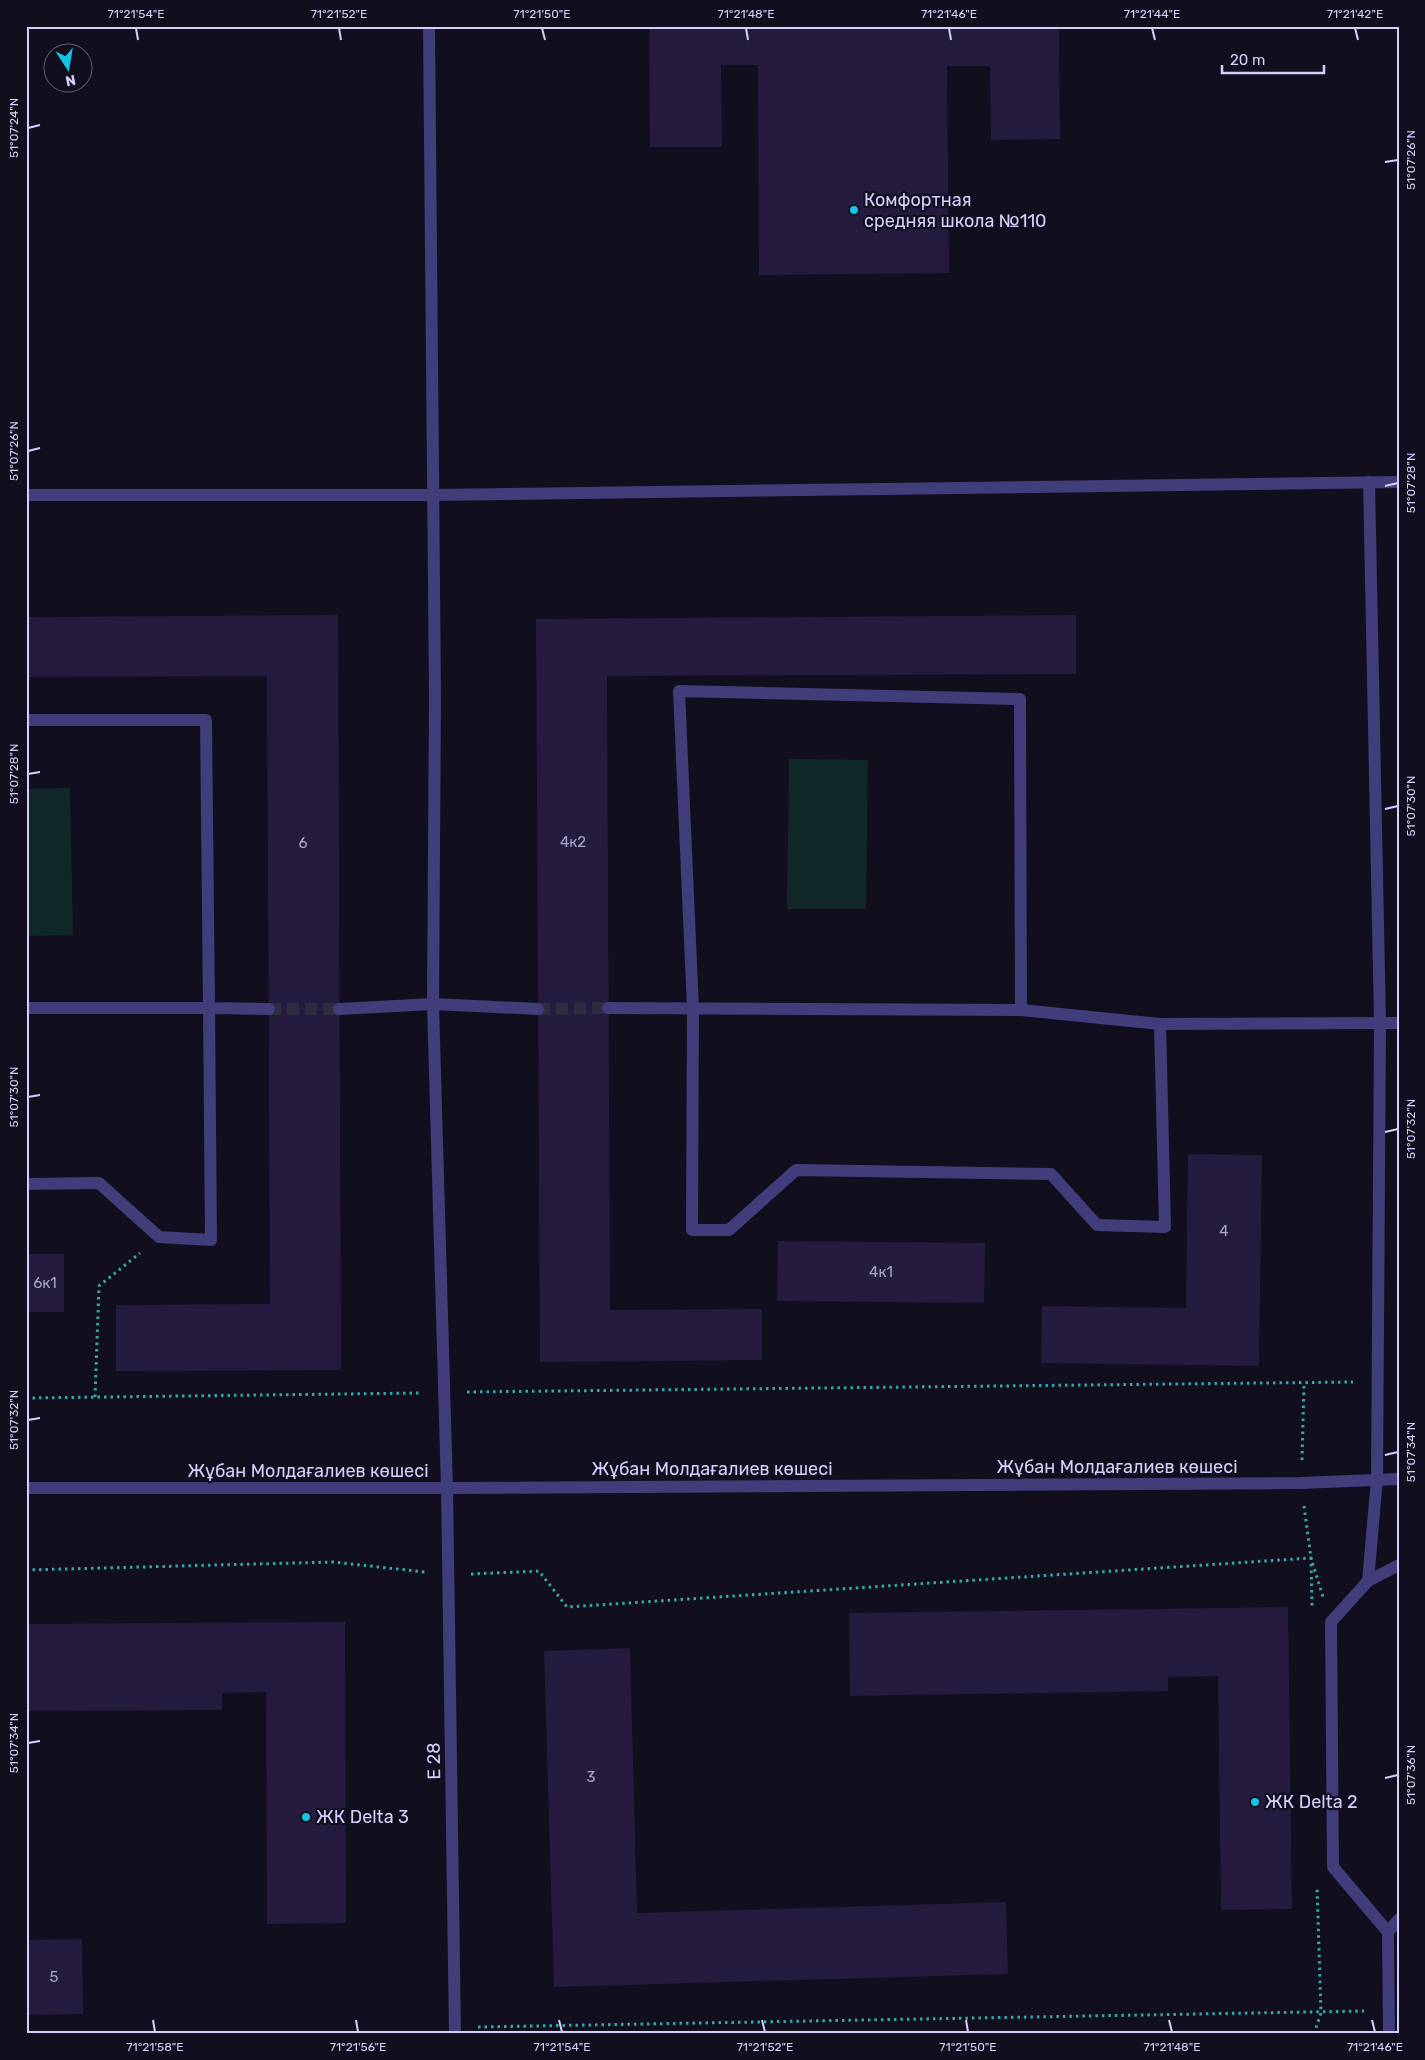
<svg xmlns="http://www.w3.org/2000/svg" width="1425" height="2060" font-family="Rubik,sans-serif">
<rect width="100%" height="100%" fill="#110e1e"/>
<!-- green -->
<g fill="#112828">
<polygon points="789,759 868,760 866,909 787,909"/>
<polygon points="70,788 73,935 26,936 26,789"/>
</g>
<!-- building -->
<g fill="#241b3e">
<polygon points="649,26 1059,26 1060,139 991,140 990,66 947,66 949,273 759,275 758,65 721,65 722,147 650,147"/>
<polygon points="338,615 341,1370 116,1371 116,1305 270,1304 267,676 26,677 26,617"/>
<polygon points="1076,615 1076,674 607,676 610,1310 762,1309 762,1360 540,1362 536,619"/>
<polygon points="1188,1154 1262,1155 1259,1366 1041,1363 1042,1306 1186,1308"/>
<polygon points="778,1241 985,1243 984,1303 777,1301"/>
<rect x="26" y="1254" width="38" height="58"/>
<polygon points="1288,1607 1292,1909 1221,1910 1218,1676 1168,1677 1168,1691 850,1696 849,1613"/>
<polygon points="345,1622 346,1923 267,1924 266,1692 222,1693 222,1710 26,1711 26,1624"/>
<polygon points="630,1648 637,1913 1006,1902 1008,1974 554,1987 544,1651"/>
<polygon points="82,1939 83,2014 26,2015 26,1940"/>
</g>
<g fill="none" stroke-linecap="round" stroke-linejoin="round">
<!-- minor-tunnel -->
<g stroke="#2f2b3f" stroke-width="12" stroke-dasharray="12 6" stroke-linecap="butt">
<polyline points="269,1009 339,1009"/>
<polyline points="538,1009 608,1008"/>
</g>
<!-- path -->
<g stroke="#37a8a6" stroke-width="3" stroke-dasharray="2.5 4" stroke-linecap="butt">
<polyline points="467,1392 1353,1382"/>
<polyline points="95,1397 99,1286 140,1253"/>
<polyline points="26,1398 421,1393"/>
<polyline points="1302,1460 1304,1384"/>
<polyline points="1304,1506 1311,1558 1312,1607"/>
<polyline points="26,1570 333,1562 425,1572"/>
<polyline points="471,1574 539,1571 567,1607 1311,1558 1323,1597"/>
<polyline points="478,2027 1364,2011"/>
<polyline points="1314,2034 1321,2013 1317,1886"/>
</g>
<!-- minor -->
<g stroke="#413c7a" stroke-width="12">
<polyline points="429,26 435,697 433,1004 447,1488 455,2034"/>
<polyline points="26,495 433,495 1399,482"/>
<polyline points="26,720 206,720 209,1008 269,1009"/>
<polyline points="26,1008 209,1008 211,1240 159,1237 99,1183 26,1184"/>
<polyline points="608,1008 1021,1010 1160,1024 1399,1023"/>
<polyline points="339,1009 433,1004 538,1009"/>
<polyline points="1021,1010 1020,699 679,691 693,1009 692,1230 729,1230 796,1170 1051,1174 1097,1225 1165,1227 1160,1024"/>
<polyline points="26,1488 447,1488 1301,1483 1399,1479"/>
<polyline points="1368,1581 1377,1479 1380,1023 1369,482"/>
<polyline points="1388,1932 1333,1867 1331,1622 1368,1581 1399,1565"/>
<polyline points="1389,2034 1388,1932 1399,1919"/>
</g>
</g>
<!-- ticks -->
<path fill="none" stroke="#d6cffb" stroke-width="2" d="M136 28 138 40M339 28 341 40M542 28 545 40M746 28 748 40M949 28 951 40M1152 28 1155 40M1355 28 1358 40M28 128 40 125M1385 162 1398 160M28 451 40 448M1385 486 1398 483M28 774 40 772M1385 809 1398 806M28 1097 40 1095M1385 1132 1398 1129M28 1420 40 1418M1385 1455 1398 1452M28 1743 40 1741M1385 1778 1398 1775M153 2020 155 2032M356 2020 358 2032M559 2020 562 2032M762 2020 765 2032M966 2020 968 2032M1169 2020 1172 2032M1372 2020 1375 2032"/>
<!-- markers -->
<g fill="#11c6e5" stroke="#110e1e" stroke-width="2">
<circle cx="854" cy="210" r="5"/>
<circle cx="1255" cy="1802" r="5"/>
<circle cx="306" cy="1817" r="5"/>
</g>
<g text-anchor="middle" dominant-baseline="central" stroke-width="4.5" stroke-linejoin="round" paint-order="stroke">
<!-- number labels -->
<g font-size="15" fill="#aaa2cc">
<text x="573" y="842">4к2</text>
<text x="303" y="843">6</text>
<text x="1224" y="1231">4</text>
<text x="881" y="1272">4к1</text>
<text x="45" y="1283">6к1</text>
<text x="591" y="1777">3</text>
<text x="54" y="1977">5</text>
</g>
<!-- poi labels -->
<g font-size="18" fill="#d6cffb" stroke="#110e1e" text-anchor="start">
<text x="864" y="200">Комфортная<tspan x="864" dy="21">средняя школа №110</tspan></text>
<text x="1265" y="1802">ЖК Delta 2</text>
<text x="316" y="1817">ЖК Delta 3</text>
</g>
<!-- street labels -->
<g font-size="18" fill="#d6cffb" stroke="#110e1e">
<text x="1117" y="1467">Жұбан Молдағалиев көшесі</text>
<text x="712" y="1469">Жұбан Молдағалиев көшесі</text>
<text x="308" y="1471">Жұбан Молдағалиев көшесі</text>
<text transform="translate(434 1761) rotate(-91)">E 28</text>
</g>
</g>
<!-- border -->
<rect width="1425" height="2060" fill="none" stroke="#110e1e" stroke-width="55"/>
<!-- north arrow -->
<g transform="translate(68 68) rotate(168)"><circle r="24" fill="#110e1e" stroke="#605b76"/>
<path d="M0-4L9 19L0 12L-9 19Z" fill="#11c6e5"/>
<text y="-8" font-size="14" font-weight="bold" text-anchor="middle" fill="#d6cffb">N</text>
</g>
<!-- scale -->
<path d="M1222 65v8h102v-8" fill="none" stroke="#d6cffb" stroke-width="2.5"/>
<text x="1230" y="65" font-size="15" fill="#d6cffb" stroke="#110e1e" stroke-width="4" paint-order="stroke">20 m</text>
<rect x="28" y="28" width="1370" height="2004" fill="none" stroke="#d6cffb" stroke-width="2"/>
<g font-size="12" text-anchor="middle" fill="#d6cffb">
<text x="136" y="18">71°21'54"E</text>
<text x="339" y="18">71°21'52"E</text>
<text x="542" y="18">71°21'50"E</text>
<text x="746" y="18">71°21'48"E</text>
<text x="949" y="18">71°21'46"E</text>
<text x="1152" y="18">71°21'44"E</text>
<text x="1355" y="18">71°21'42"E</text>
<text transform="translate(14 128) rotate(-90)" y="4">51°07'24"N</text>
<text transform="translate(1411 160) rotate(-90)" y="4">51°07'26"N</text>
<text transform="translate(14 451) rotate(-90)" y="4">51°07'26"N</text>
<text transform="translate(1411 483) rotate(-90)" y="4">51°07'28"N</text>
<text transform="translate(14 774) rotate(-90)" y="4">51°07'28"N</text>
<text transform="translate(1411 806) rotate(-90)" y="4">51°07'30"N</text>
<text transform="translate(14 1097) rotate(-90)" y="4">51°07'30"N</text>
<text transform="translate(1411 1129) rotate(-90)" y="4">51°07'32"N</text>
<text transform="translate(14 1420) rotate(-90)" y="4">51°07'32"N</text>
<text transform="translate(1411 1452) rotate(-90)" y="4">51°07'34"N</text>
<text transform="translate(14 1743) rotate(-90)" y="4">51°07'34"N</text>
<text transform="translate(1411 1775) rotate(-90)" y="4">51°07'36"N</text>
<text x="155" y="2051">71°21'58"E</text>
<text x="358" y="2051">71°21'56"E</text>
<text x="562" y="2051">71°21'54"E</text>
<text x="765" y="2051">71°21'52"E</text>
<text x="968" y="2051">71°21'50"E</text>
<text x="1172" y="2051">71°21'48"E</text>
<text x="1375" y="2051">71°21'46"E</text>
</g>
</svg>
